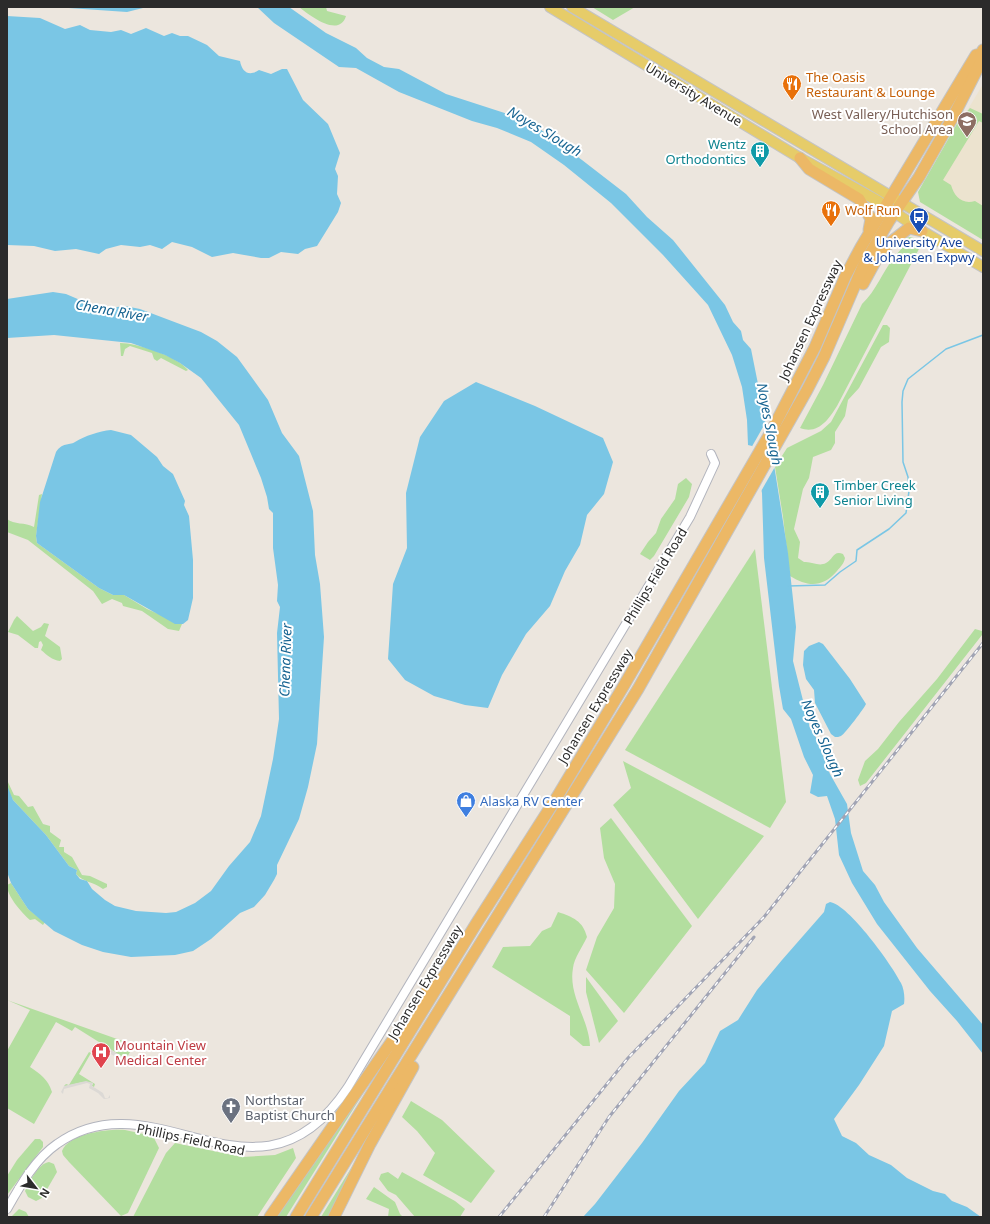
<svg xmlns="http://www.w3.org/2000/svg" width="990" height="1224" font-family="'Noto Sans',sans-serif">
<rect width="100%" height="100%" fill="#ece6de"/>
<!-- education -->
<polygon fill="#ece3cf" points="983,84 983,238 919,192"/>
<!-- green -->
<g fill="#b3de9f">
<path d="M299 7H326L327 11 346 16C339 39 308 14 299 7Z"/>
<polygon points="592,7 635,7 613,20"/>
<path d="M970 108 983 114V123L979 121 943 180 951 185C954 196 962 205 975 201L983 206V240L920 202 918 192 958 122Z"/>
<path d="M910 237 920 240V247L837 406C829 419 818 435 800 428L823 385 862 304C876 291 883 271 895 256 900 250 905 247 906 238Z"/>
<path d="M883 325H887L890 328 889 342 881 347 859 388 848 400 845 416 835 432V443L831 450 813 457 809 478 803 489 794 529 800 542 798 558 804 562C812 561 818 567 826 563 833 560 833 550 843 554L845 558C844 564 840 567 837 571 822 588 808 587 790 576L783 517 775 467 787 448 821 431 831 422Z"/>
<path d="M120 343C137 343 177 356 188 370L186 371 161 358 157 361 154 359 152 353 130 346 125 349 123 356H121Z"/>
<polygon points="686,478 692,484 689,497 654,556 650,560 640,554 648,542 656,533 661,519 675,499 678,484"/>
<path d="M42 494 36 536 37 543 99 588 113 595H124L147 609 182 624 179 631 168 629 142 611 123 606 122 603 112 599 102 604 93 591 28 540 7 532V519C14 525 25 522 34 527L39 495Z"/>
<polygon points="755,549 786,802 770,828 625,750"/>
<path d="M17 616 33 631 41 627 44 623 49 624 45 636 60 647 62 659 60 661C52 660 47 655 41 650L43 645 41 641 39 642 38 648H35L18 635 8 632 14 620Z"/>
<polygon points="975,629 982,631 982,635 866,783 860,786 858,780 865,761 878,749 899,722 937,679"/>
<polygon points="623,761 764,836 698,919 613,805 631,788"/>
<path d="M7 780 14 795 19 796 28 807 33 806 43 824 50 826V832L61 840 59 847H64V852L72 857 82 875 90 876 107 884V887L103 889C94 882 83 882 76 874L77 870 69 866 46 835 13 800 7 788Z"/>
<polygon points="611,818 692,926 624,1013 586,970 597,937 614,908 615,884 604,858 600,828"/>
<path d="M11 883 28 909 45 922 43 925 35 919 30 920C21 912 7 896 7 885Z"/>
<path d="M558 912C573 917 583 921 587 937 583 946 574 958 573 968 568 996 589 1019 590 1046H583L570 1035V1016L492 967 503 947 530 946 542 931 551 927Z"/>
<polygon points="586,977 618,1021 599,1043 586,992"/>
<path d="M7 1000 134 1045 126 1059 75 1027 72 1031 56 1022 30 1067C40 1074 48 1079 52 1092L34 1124 7 1108V1051L30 1010Z"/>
<polygon points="89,1052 91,1053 79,1074 95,1084 94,1087 92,1086 93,1083 83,1082 66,1086 64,1086 66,1084 69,1085"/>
<polygon points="377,1071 286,1217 274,1217"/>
<polygon points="411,1101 442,1120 495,1171 471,1203 423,1175 435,1153 417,1131 402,1117"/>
<path d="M125 1130 153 1136 159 1148 128 1213 121 1216 69 1162 63 1155 62 1151C69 1133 109 1129 125 1130Z"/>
<polygon points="35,1139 40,1139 43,1142 43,1147 7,1195 7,1176 17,1160"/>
<polygon points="175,1143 242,1157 275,1155 293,1148 296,1158 257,1217 133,1217 166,1153"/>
<polygon points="361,1152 331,1217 321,1217"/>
<path d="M49 1162 54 1164 57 1172 42 1198 36 1201 28 1197 25 1191C29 1182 39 1163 49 1162Z"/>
<polygon points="388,1172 398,1179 402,1172 455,1201 465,1209 460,1217 415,1217 396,1195 388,1191 379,1179 381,1174"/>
<polygon points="374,1187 395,1202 400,1214 403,1217 388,1217 389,1209 366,1199"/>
<polygon points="19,1209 26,1212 29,1217 11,1217"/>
</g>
<!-- plaza -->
<g fill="#dcd9d5">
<polygon points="98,1042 126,1059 124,1062 96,1045"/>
<polygon points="86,1081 93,1083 92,1086 103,1093 105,1098 108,1098 110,1095 110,1098 104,1099 98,1093 89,1088 90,1084 87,1083 64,1089 63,1094 61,1092 64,1086"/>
</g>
<!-- water -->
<g fill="#7ac6e5">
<polygon points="54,7 147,7 127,12"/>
<polygon points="257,7 289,7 326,33 356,48 367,58 384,67 399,69 446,94 529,121 582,160 626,194 647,217 673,240 725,305 733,322 741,331 743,340 751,349 759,389 775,471 788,553 796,627 793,661 810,728 815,735 830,774 847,804 851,833 863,871 875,885 884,902 917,948 983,1025 983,1054 957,1021 930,991 877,924 852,883 839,855 835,819 827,796 818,797 810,793 813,775 804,757 791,719 783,709 779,686 764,558 762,493 752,446 748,445 747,420 742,387 732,355 708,305 663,255 611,203 564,165 531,142 497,128 472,121 399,92 356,68 339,67 274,23"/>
<path d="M7 16 40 18 65 29 80 25 90 30 111 32 121 30 131 34 146 28 164 36 172 33 180 36H188L207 45 219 56 240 61C242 72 249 77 259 70L271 74 282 69H287L303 100 328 124 340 153 335 169 338 176 337 194 341 203 338 212 317 246 305 249 298 254 281 252 269 258H261L233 253 212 257 192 247 172 242 162 249 150 245 140 247 121 245 106 249 99 254 76 249 55 251 34 246 7 245Z"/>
<polygon points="53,292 66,294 101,309 125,306 140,309 201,332 217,341 237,357 268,400 282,433 299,456 313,511 315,555 320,584 324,637 317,744 308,787 299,819 277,865 277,874 274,880 265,895 254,907 240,913 211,939 193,951 175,955 131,957 103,952 82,945 54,931 28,909 11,883 7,872 7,785 13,800 46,835 69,866 77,870 76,874 80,879 87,881 92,889 105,900 115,906 136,911 166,913 176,912 195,903 211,891 229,866 250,842 261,816 273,759 279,719 277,633 280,607 277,601 278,585 273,548 273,513 269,509 267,497 261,478 239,425 201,378 180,363 165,355 131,343 54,335 7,338 7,299"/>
<polygon points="476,382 535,406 603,438 613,462 604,494 587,515 580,545 565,571 550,606 526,634 502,675 488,708 465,705 434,696 405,680 388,659 393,584 407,548 406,493 420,437 444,401"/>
<path d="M111 430 131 435 157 457 163 466 173 474 185 501 184 505 189 516 193 560V598L188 620 183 624H175L124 595H113L99 588 37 543 36 536 40 502 56 452C63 442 68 446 75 442 85 436 99 431 111 430Z"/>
<path d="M819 642 823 644 850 679 866 704C865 707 845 734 841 736 839 737 837 737 835 737L831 734 815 703 814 690 806 679 803 665 804 651 809 646Z"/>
<path d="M830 902C849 905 892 965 901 983 904 989 905 997 904 1004L892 1011 884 1046 859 1085 834 1119 842 1136 856 1143 869 1155 891 1165 907 1178 933 1191 945 1194 952 1201 967 1207 981 1217H583L595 1204 642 1143 679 1091 705 1063 720 1031 738 1020 757 990 782 960 824 912 826 904Z"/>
</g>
<!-- pier -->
<polygon fill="#ece6de" points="767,420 776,465 760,493 750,450"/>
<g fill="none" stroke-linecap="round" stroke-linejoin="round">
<!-- stream -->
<polyline stroke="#7ac6e5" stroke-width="1.5" points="788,586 825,585 840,572 856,561 857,550 889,529 906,513 909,491 908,477 903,462 902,402 903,391 908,379 946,349 983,335"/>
<!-- tertiary casing -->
<g stroke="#b2b4bd" stroke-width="10">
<path id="tertiary" d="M7 1209C20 1186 35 1159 57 1144 156 1073 258 1224 348 1087L690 517 715 463 711 454"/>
</g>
<!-- primary casing -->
<g stroke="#c4c4c4" stroke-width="12">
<g id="primary">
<polyline points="550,7 800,158 878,201 922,231 983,267"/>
<polyline points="572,7 983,251"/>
</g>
</g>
<!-- trunk casing -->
<g stroke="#c4c4c4" stroke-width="13">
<g id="trunk">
<polyline points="800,158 809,169 859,199 871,219 869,230"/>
<polyline points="863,284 882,249 909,228 922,231"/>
<polyline points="270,1217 435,979"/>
<polyline points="296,1217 476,924 557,797 623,687 771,432 815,347 845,277 861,247 976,55 981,54 983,50"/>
<polyline points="311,1217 638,689 807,390 824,357 864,264 889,221 919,177 953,117 982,60 981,54"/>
<polyline points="334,1217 370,1144 413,1067"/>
</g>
</g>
<!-- tertiary -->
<use href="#tertiary" stroke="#fff" stroke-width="8"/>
<!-- primary -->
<use href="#primary" stroke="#e6cc69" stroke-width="10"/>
<!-- trunk -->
<use href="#trunk" stroke="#ecb866" stroke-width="11"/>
<!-- rail casing -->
<g stroke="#a1a4b4" stroke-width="3">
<g id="rail">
<polyline points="499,1217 628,1058 764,917 983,643"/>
<polyline points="544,1217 609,1117 754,937"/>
</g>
</g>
<!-- rail -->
<use href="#rail" stroke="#fff" stroke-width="1.5" stroke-dasharray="4.5" stroke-linecap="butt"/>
</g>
<!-- icons -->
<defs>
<g id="restaurant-pin" transform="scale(1)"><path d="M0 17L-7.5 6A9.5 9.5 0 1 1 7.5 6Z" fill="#e8710a" stroke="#fff"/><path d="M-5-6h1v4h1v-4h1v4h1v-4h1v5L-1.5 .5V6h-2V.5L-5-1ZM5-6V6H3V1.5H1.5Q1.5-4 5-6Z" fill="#fff"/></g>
<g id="school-pin" transform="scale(1)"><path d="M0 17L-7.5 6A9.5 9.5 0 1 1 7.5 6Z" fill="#8d6e63" stroke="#fff"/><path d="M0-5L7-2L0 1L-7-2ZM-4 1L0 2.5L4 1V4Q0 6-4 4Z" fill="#fff"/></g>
<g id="building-pin" transform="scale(1)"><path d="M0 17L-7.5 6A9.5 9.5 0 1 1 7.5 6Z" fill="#0f9aa8" stroke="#fff"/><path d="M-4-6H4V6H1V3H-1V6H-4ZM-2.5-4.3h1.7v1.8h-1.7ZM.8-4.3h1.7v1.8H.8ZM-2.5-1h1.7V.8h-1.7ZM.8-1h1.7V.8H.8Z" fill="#fff"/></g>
<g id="bus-pin" transform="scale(1)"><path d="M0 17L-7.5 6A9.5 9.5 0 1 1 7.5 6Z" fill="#1a4fb4" stroke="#fff"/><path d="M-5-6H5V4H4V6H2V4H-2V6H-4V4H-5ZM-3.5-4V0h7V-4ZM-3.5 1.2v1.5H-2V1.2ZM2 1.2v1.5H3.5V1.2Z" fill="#fff"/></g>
<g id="shop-pin" transform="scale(1)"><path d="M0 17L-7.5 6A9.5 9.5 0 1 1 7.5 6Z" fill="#3f7fe0" stroke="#fff"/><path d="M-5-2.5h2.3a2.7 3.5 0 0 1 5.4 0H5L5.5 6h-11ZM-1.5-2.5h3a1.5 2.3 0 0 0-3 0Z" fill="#fff"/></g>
<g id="hospital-pin" transform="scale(1)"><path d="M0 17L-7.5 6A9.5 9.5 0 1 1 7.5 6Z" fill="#e0444e" stroke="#fff"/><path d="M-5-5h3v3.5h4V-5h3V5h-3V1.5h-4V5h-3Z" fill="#fff"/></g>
<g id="church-pin" transform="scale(1)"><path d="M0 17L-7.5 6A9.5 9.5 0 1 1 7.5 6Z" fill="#6b7280" stroke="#fff"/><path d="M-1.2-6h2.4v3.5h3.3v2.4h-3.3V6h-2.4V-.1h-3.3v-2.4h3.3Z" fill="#fff"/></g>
</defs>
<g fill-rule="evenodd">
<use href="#restaurant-pin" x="792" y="84"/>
<use href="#school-pin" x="967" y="121"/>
<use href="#building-pin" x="760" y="151"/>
<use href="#restaurant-pin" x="831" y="210"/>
<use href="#bus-pin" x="919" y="217"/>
<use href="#building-pin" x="820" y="492"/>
<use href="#shop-pin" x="466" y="801"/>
<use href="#hospital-pin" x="101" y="1052"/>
<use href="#church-pin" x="231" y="1107"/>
</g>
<g text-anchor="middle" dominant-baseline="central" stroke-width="4" stroke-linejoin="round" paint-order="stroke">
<!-- food labels -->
<g font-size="13" fill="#c56008" stroke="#fff" text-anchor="start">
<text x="806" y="77">The Oasis<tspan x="806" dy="15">Restaurant &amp; Lounge</tspan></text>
<text x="845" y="210">Wolf Run</text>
</g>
<!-- street labels -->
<g font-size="13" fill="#2b2b2b" stroke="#fff">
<text transform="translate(694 94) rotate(31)">University Avenue</text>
<text transform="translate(810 320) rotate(-65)">Johansen Expressway</text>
<text transform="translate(655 576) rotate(-59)">Phillips Field Road</text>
<text transform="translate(595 706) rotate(-59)">Johansen Expressway</text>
<text transform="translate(425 982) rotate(-59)">Johansen Expressway</text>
<text transform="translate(191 1139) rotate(12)">Phillips Field Road</text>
</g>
<!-- education labels -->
<g font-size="13" fill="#785e54" stroke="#fff" text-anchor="end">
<text x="953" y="114">West Vallery/Hutchison<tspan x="953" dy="15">School Area</tspan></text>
</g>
<!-- culture labels -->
<g font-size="13" fill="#0d838f" stroke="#fff" text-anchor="end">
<text x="746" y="144">Wentz<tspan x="746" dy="15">Orthodontics</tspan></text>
<text x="834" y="485" text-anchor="start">Timber Creek<tspan x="834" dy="15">Senior Living</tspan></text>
</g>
<!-- transit labels -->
<g font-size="13" fill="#164399" stroke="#fff">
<text x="919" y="242">University Ave<tspan x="919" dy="15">&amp; Johansen Expwy</tspan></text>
</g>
<!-- shop labels -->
<g font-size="13" fill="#366cbe" stroke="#fff" text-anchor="start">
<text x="480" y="801">Alaska RV Center</text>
</g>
<!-- health labels -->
<g font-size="13" fill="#be3a42" stroke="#fff" text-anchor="start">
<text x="115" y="1045">Mountain View<tspan x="115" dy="15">Medical Center</tspan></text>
</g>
<!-- worship labels -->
<g font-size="13" fill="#5b616d" stroke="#fff" text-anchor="start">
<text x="245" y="1100">Northstar<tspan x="245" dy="15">Baptist Church</tspan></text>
</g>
<!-- water labels -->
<g font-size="14" font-style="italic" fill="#186592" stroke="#fff">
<text transform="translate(545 131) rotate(31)">Noyes Slough</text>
<text transform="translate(112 310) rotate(10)">Chena River</text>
<text transform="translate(770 424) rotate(79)">Noyes Slough</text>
<text transform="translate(285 660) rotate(-88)">Chena River</text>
<text transform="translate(823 738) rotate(66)">Noyes Slough</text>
</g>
</g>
<!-- border -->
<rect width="990" height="1224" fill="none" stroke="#2b2b2b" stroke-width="16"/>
<!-- north arrow -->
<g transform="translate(36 1188) rotate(121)" stroke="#ffffff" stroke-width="3" paint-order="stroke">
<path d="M0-3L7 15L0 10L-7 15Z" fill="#2b2b2b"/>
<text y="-6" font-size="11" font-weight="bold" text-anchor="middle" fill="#2b2b2b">N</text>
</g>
</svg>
